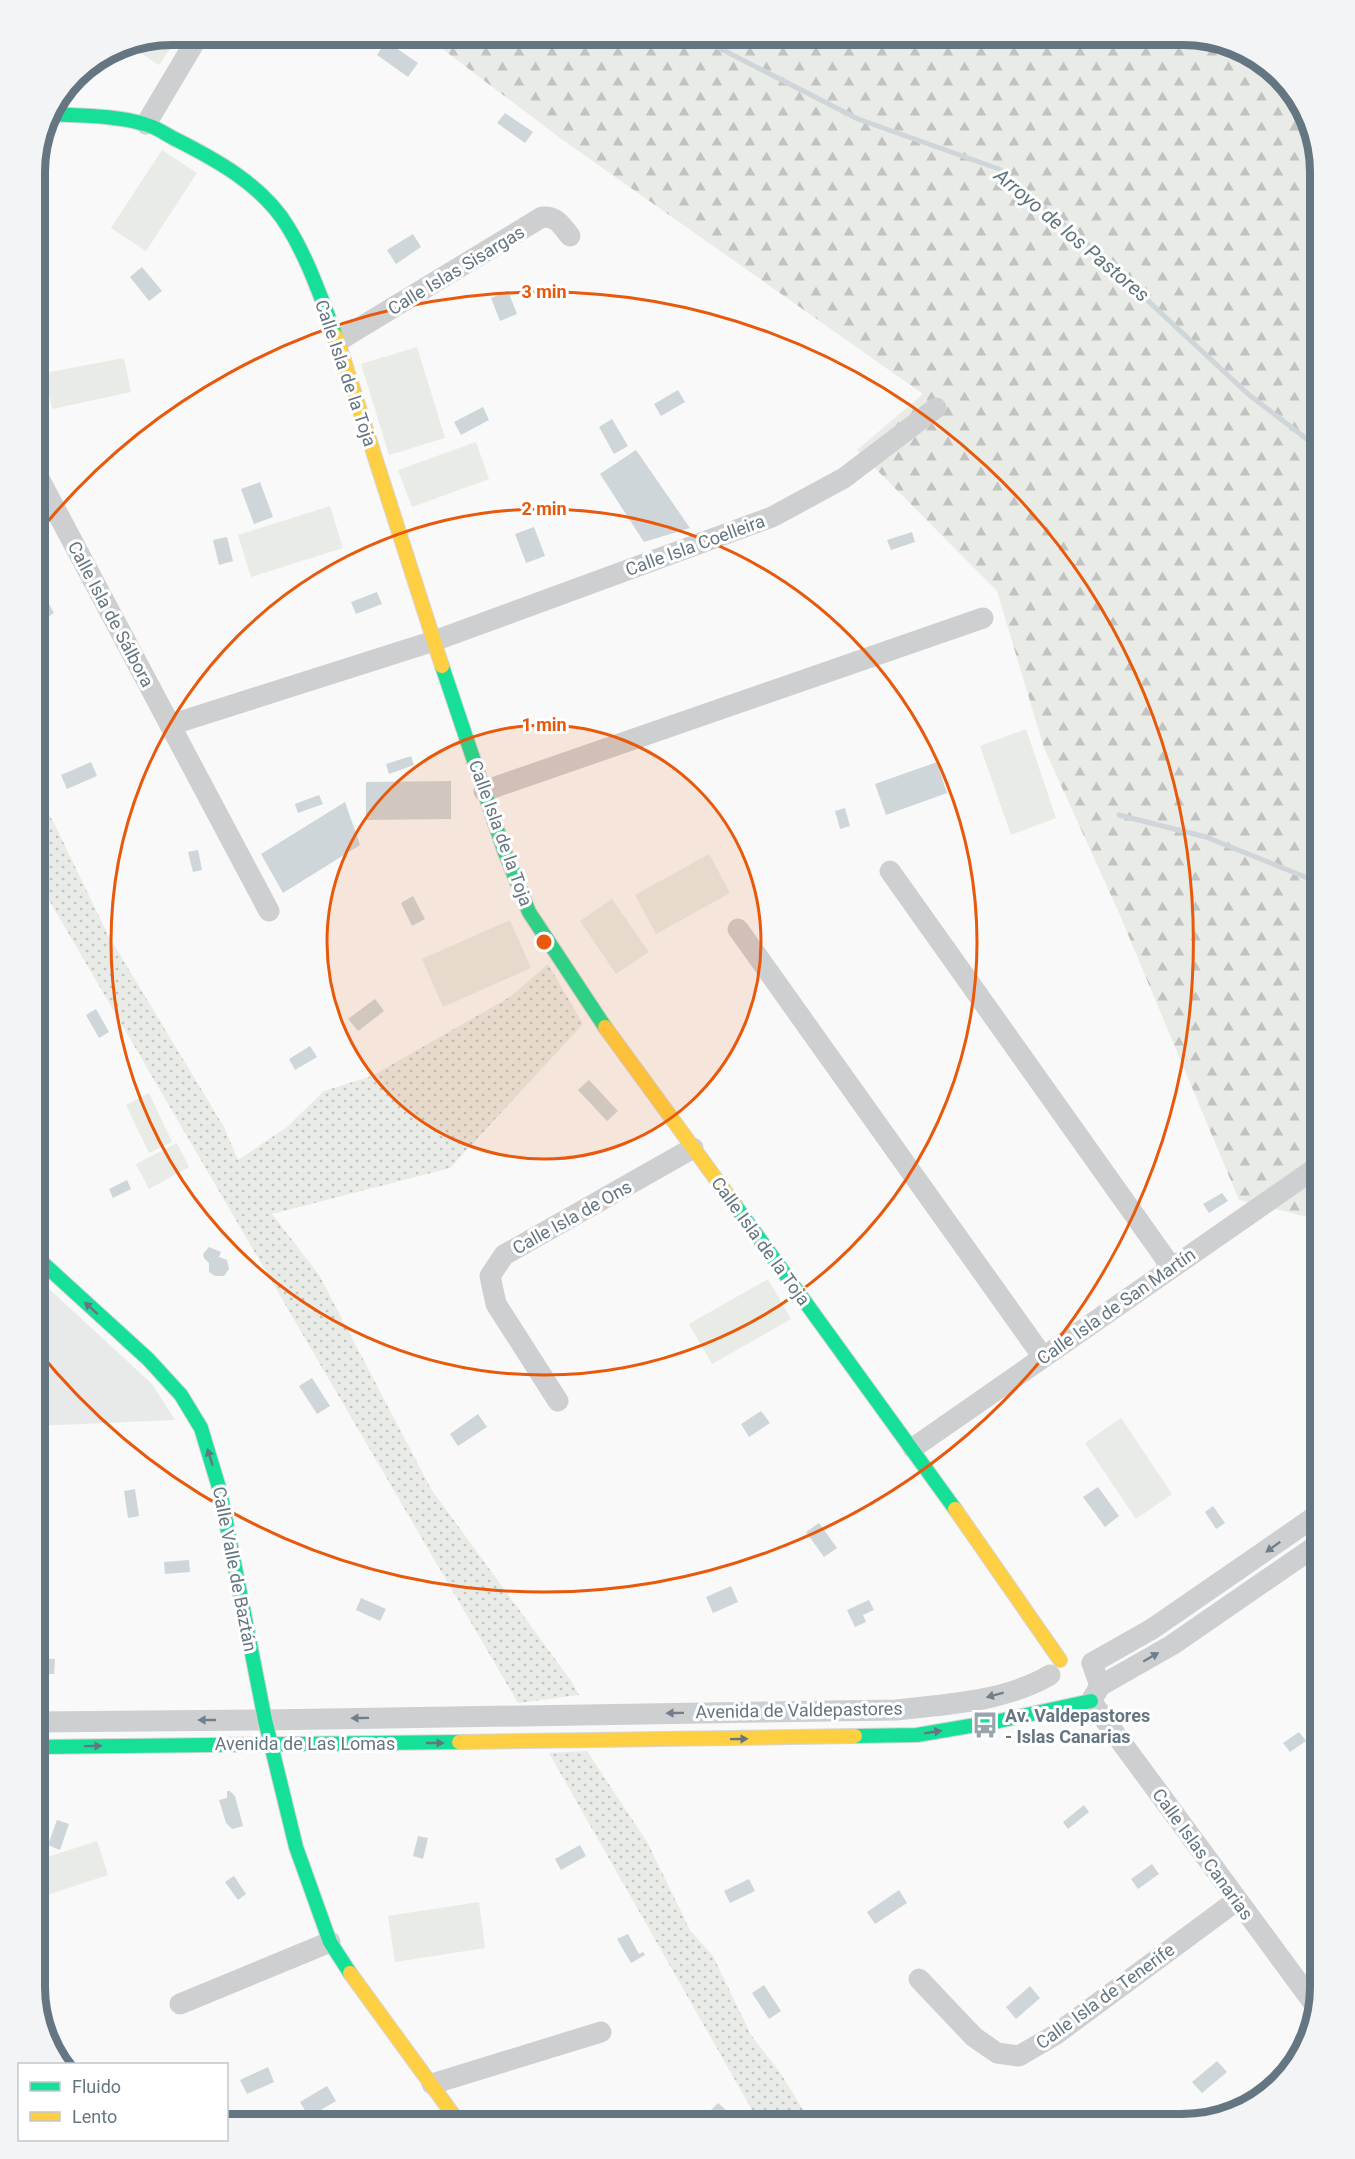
<svg xmlns="http://www.w3.org/2000/svg" width="1355" height="2159" font-family="Roboto,sans-serif">
<defs>
<pattern id="forest-firs" width="22" height="20" patternUnits="userSpaceOnUse" patternTransform="scale(1.5)"><rect width="22" height="20" fill="#e8ebe6"/><path d="M5 1l3.5 6h-7zM16 11l3.5 6h-7z" fill="#c0c3c0"/></pattern>
<pattern id="park-dots" width="8" height="8" patternUnits="userSpaceOnUse" patternTransform="scale(1.5)"><rect width="8" height="8" fill="#e8ebe6"/><path d="M2 2h.1M6 6h.1" fill="none" stroke="#c0c3c0" stroke-width="1.8" stroke-linecap="round"/></pattern>
</defs>
<rect width="100%" height="100%" fill="#f9f9f9"/>
<!-- built -->
<polygon fill="#e8e9e9" points="35,1276 152,1384 175,1420 35,1426"/>
<!-- grass -->
<g fill="#e8ebe6">
<polygon points="171,35 179,35 159,65 136,50 142,40"/>
<polygon points="162,150 197,173 146,251 111,228"/>
<polygon points="417,347 445,438 389,455 361,364"/>
<polygon points="124,358 131,392 52,409 45,373"/>
<polygon points="476,442 489,479 412,507 398,470"/>
<polygon points="330,506 343,548 251,577 238,535"/>
<polygon points="1026,729 1056,818 1011,835 980,746"/>
<polygon points="709,854 730,893 656,934 635,895"/>
<polygon points="612,899 649,952 616,974 580,921"/>
<polygon points="510,920 531,968 443,1007 422,959"/>
<polygon points="149,1093 172,1142 149,1153 126,1105"/>
<polygon points="177,1143 189,1167 149,1189 136,1164"/>
<polygon points="768,1279 791,1319 712,1364 689,1324"/>
<polygon points="1121,1418 1172,1494 1136,1519 1085,1443"/>
<polygon points="97,1841 108,1875 35,1899 35,1861"/>
<polygon points="479,1902 485,1948 395,1962 388,1916"/>
<polygon points="1185,2108 1194,2122 1183,2124 1159,2124"/>
</g>
<!-- forest -->
<polygon fill="url(#forest-firs)" points="424,35 1193,35 1259,57 1306,111 1320,172 1320,1220 1239,1200 1119,913 1044,748 997,591 857,450 923,394 560,138"/>
<!-- park -->
<g fill="url(#park-dots)">
<polygon points="35,792 54,823 108,935 224,1127 238,1160 287,1127 324,1091 372,1076 510,997 548,964 583,1024 450,1168 272,1214 319,1275 431,1489 571,1681 579,1695 518,1703 35,876"/>
<polygon points="587,1751 647,1842 690,1930 713,1956 751,2035 779,2071 812,2124 760,2124 549,1753"/>
</g>
<!-- water -->
<g fill="#ced6d9">
<polygon points="386,41 418,63 408,77 377,55"/>
<polygon points="505,113 533,132 525,143 497,123"/>
<polygon points="413,234 421,247 396,264 387,250"/>
<polygon points="142,267 162,291 149,301 130,277"/>
<polygon points="508,291 517,314 500,321 491,298"/>
<polygon points="678,390 685,402 661,416 654,404"/>
<polygon points="483,407 489,420 461,435 454,422"/>
<polygon points="612,419 628,446 614,454 599,427"/>
<polygon points="636,450 690,528 644,542 600,474"/>
<polygon points="260,482 273,517 254,524 241,489"/>
<polygon points="534,527 545,556 526,563 515,534"/>
<polygon points="912,532 915,542 891,550 887,540"/>
<polygon points="227,537 233,561 219,565 213,540"/>
<polygon points="377,592 382,604 356,614 351,602"/>
<polygon points="48,602 54,613 35,625 35,611"/>
<polygon points="411,756 414,765 389,774 386,764"/>
<polygon points="91,762 97,776 67,789 61,775"/>
<polygon points="937,762 947,793 886,815 875,784"/>
<polygon points="451,781 451,819 366,820 366,782"/>
<polygon points="319,795 323,804 298,813 295,804"/>
<polygon points="345,802 360,845 283,893 261,854"/>
<polygon points="845,808 850,826 840,829 835,811"/>
<polygon points="198,850 202,870 193,872 188,852"/>
<polygon points="413,896 425,919 412,926 401,903"/>
<polygon points="375,999 384,1011 358,1031 348,1019"/>
<polygon points="96,1009 109,1032 99,1038 86,1015"/>
<polygon points="310,1046 317,1057 295,1070 289,1059"/>
<polygon points="589,1080 618,1111 607,1121 578,1090"/>
<polygon points="127,1180 131,1189 113,1198 109,1189"/>
<polygon points="1222,1193 1228,1201 1209,1213 1203,1204"/>
<polygon points="209,1247 221,1252 219,1257 227,1260 229,1269 224,1276 215,1276 209,1272 209,1263 204,1258 203,1254"/>
<polygon points="312,1378 330,1406 317,1414 299,1386"/>
<polygon points="761,1411 770,1423 749,1437 741,1424"/>
<polygon points="478,1414 487,1427 458,1446 450,1434"/>
<polygon points="1098,1487 1119,1516 1105,1527 1083,1497"/>
<polygon points="135,1489 139,1516 128,1518 124,1491"/>
<polygon points="1213,1506 1225,1523 1216,1529 1205,1512"/>
<polygon points="819,1523 837,1548 824,1557 806,1532"/>
<polygon points="189,1560 190,1572 165,1574 164,1562"/>
<polygon points="731,1586 738,1602 713,1613 706,1597"/>
<polygon points="361,1598 386,1609 380,1621 356,1610"/>
<polygon points="869,1600 874,1610 863,1615 866,1622 855,1627 847,1610"/>
<polygon points="35,1658 55,1659 54,1674 35,1674"/>
<polygon points="1320,1716 1320,1730 1312,1736 1306,1726"/>
<polygon points="1299,1732 1306,1741 1290,1752 1283,1743"/>
<polygon points="227,1791 230,1791 235,1796 243,1826 232,1829 226,1823 219,1800 227,1798"/>
<polygon points="1084,1805 1089,1812 1068,1829 1063,1822"/>
<polygon points="57,1820 69,1824 60,1850 48,1845"/>
<polygon points="418,1836 428,1838 423,1859 413,1856"/>
<polygon points="580,1845 586,1856 561,1870 555,1859"/>
<polygon points="1152,1864 1159,1874 1138,1889 1131,1879"/>
<polygon points="234,1876 246,1894 238,1900 225,1882"/>
<polygon points="749,1879 755,1891 730,1903 724,1891"/>
<polygon points="899,1890 907,1903 875,1924 867,1912"/>
<polygon points="628,1934 639,1954 643,1952 645,1955 631,1963 617,1939"/>
<polygon points="764,1985 781,2011 769,2019 752,1993"/>
<polygon points="1030,1986 1040,1998 1016,2019 1006,2007"/>
<polygon points="1217,2061 1227,2072 1202,2093 1192,2082"/>
<polygon points="268,2067 274,2082 247,2094 240,2080"/>
<polygon points="327,2086 336,2101 309,2117 300,2102"/>
<polygon points="718,2103 727,2111 713,2124 704,2124 701,2120"/>
<polygon points="1037,2112 1039,2124 1022,2124 1021,2116"/>
<polygon points="908,2113 917,2123 915,2124 895,2124"/>
</g>
<g fill="none" stroke-linecap="round" stroke-linejoin="round">
<!-- stream -->
<g stroke="#ced6d9" stroke-width="5">
<polyline points="689,35 725,51 858,119 999,169 1088,245 1248,394 1320,449"/>
<polyline points="1119,815 1206,837 1320,883"/>
</g>
<!-- fast casing -->
<g stroke="#d5d6d7" stroke-width="16">
<g id="fast">
<path d="M48 114C80 116 113 115 144 124 154 126 164 133 173 138 215 159 263 185 288 227 309 261 321 299 336 336"/>
<polyline points="442,666 504,850 529,912 605,1027"/>
<polyline points="735,1205 955,1509"/>
<polyline points="35,1256 148,1359 181,1395 201,1428 220,1491 265,1720 296,1847 330,1942 350,1973"/>
<polyline points="855,1736 917,1735 999,1721 1091,1701"/>
<polyline points="35,1747 459,1742"/>
</g>
</g>
<!-- slow casing -->
<g stroke="#d5d6d7" stroke-width="16">
<g id="slow">
<polyline points="336,336 442,666"/>
<polyline points="605,1027 735,1205"/>
<polyline points="955,1509 1060,1660"/>
<polyline points="459,1742 855,1736"/>
<polyline points="350,1973 460,2124"/>
</g>
</g>
<!-- street -->
<g stroke="#cecfd0" stroke-width="21">
<polyline points="146,124 199,35"/>
<path d="M338 341 542 217C557 216 561 225 570 236"/>
<polyline points="35,471 269,911"/>
<polyline points="170,725 434,641 772,517 844,478 936,408"/>
<polyline points="484,791 983,618"/>
<polyline points="890,871 1165,1258 1169,1268"/>
<polyline points="738,929 1043,1357"/>
<polyline points="558,1401 496,1304 490,1276 504,1255 693,1148"/>
<polyline points="913,1448 1320,1165"/>
<polyline points="1092,1663 1100,1686 1091,1701 1315,2005"/>
<polyline points="1092,1663 1152,1629 1320,1513"/>
<polyline points="1100,1686 1172,1645 1320,1543"/>
<path d="M35 1722 265 1720 896 1710C947 1704 1004 1702 1050 1675"/>
<polyline points="919,1979 974,2037 997,2053 1019,2056 1055,2035 1236,1901"/>
<polyline points="180,2004 330,1942"/>
<polyline points="432,2084 601,2032"/>
</g>
<!-- fast -->
<use href="#fast" stroke="#16e098" stroke-width="14"/>
<!-- slow -->
<use href="#slow" stroke="#ffcf43" stroke-width="14"/>
</g>
<!-- one-way arrows -->
<defs><path id="oneway-solid" d="M-6-.8H1V-3.2L6.5 0L1 3.2V.8H-6Z" transform="scale(1.5)"/></defs>
<g fill="#657683">
<use href="#oneway-solid" transform="translate(91 1308) rotate(-138)"/>
<use href="#oneway-solid" transform="translate(210 1457) rotate(-107)"/>
<use href="#oneway-solid" transform="translate(933 1732) rotate(-9)"/>
<use href="#oneway-solid" transform="translate(739 1739) rotate(-1)"/>
<use href="#oneway-solid" transform="translate(435 1743)"/>
<use href="#oneway-solid" transform="translate(93 1746) rotate(-1)"/>
</g>
<g fill="#707f8b">
<use href="#oneway-solid" transform="translate(1273 1547) rotate(144)"/>
<use href="#oneway-solid" transform="translate(1151 1657) rotate(-30)"/>
<use href="#oneway-solid" transform="translate(995 1695) rotate(165)"/>
<use href="#oneway-solid" transform="translate(675 1713) rotate(179)"/>
<use href="#oneway-solid" transform="translate(360 1718) rotate(179)"/>
<use href="#oneway-solid" transform="translate(207 1720) rotate(180)"/>
</g>
<!-- distance rings -->
<circle cx="544" cy="942" r="217" fill="#e8590c" fill-opacity=".12"/>
<g fill="none" stroke="#e8590c" stroke-width="3">
<circle cx="544" cy="942" r="217"/>
<circle cx="544" cy="942" r="433"/>
<path d="M35 537A650 650 0 1 1 35 1347"/>
</g>
<!-- icons -->
<defs>
<g id="bus-bare" transform="scale(2.07)"><path d="M-5-6H5V4H4V6H2V4H-2V6H-4V4H-5ZM-3.5-4V0h7V-4ZM-3.5 1.2v1.5H-2V1.2ZM2 1.2v1.5H3.5V1.2Z" fill="#99a4ac" stroke="#fff" stroke-width="2.5" paint-order="stroke"/></g>
</defs>
<g fill-rule="evenodd">
<use href="#bus-bare" x="985" y="1725"/>
</g>
<g text-anchor="middle" dominant-baseline="central" stroke-width="6" stroke-linejoin="round" paint-order="stroke">
<!-- street labels -->
<g font-size="18" fill="#657683" stroke="#fff">
<text transform="translate(456 270) rotate(-31)">Calle Islas Sisargas</text>
<text transform="translate(346 373) rotate(71)">Calle Isla de la Toja</text>
<text transform="translate(695 545) rotate(-20)">Calle Isla Coelleira</text>
<text transform="translate(111 614) rotate(62)">Calle Isla de Sálbora</text>
<text transform="translate(501 833) rotate(70)">Calle Isla de la Toja</text>
<text transform="translate(572 1217) rotate(-29)">Calle Isla de Ons</text>
<text transform="translate(761 1241) rotate(54)">Calle Isla de la Toja</text>
<text transform="translate(1116 1306) rotate(-35)">Calle Isla de San Martín</text>
<text transform="translate(235 1569) rotate(79)">Calle Valle de Baztán</text>
<text transform="translate(799 1710) rotate(-1)">Avenida de Valdepastores</text>
<text x="305" y="1743">Avenida de Las Lomas</text>
<text transform="translate(1203 1854) rotate(54)">Calle Islas Canarias</text>
<text transform="translate(1105 1996) rotate(-36)">Calle Isla de Tenerife</text>
</g>
<!-- poi labels -->
<g font-size="18" font-weight="bold" fill="#657683" stroke="#fff" text-anchor="start">
<text x="1005" y="1715">Av. Valdepastores<tspan x="1005" dy="21">- Islas Canarias</tspan></text>
</g>
<!-- water labels -->
<g font-size="20" font-style="italic" fill="#60757c" stroke="#fff">
<text transform="translate(1072 235) rotate(40)">Arroyo de los Pastores</text>
</g>
</g>
<!-- crop -->
<path d="M0 0H1355V2159H0ZM172 45H1183A127 127 0 0 1 1310 172V1987A127 127 0 0 1 1183 2114H172A127 127 0 0 1 45 1987V172A127 127 0 0 1 172 45Z" fill="#f3f4f5" fill-rule="evenodd"/>
<path fill="none" stroke="#657683" stroke-width="8" d="M172 45H1183A127 127 0 0 1 1310 172V1987A127 127 0 0 1 1183 2114H172A127 127 0 0 1 45 1987V172A127 127 0 0 1 172 45Z"/>
<circle cx="544" cy="942" r="9" fill="#e8590c" stroke="#fff" stroke-width="3"/>
<g font-size="18" text-anchor="middle" font-weight="bold" fill="#e8590c" stroke="#fff" stroke-width="6" stroke-linejoin="round" paint-order="stroke">
<text x="544" y="298">3 min</text>
<text x="544" y="515">2 min</text>
<text x="544" y="731">1 min</text>
</g>
<!-- legend -->
<rect x="18" y="2063" width="210" height="78" fill="#ffffff" stroke="#c1c8cd" stroke-width="1.5"/>
<rect x="30" y="2082" width="30" height="9" fill="#16e098" stroke="#c1c8cd" stroke-width="1.5"/>
<text x="72" y="2093" font-size="18" fill="#657683">Fluido</text>
<rect x="30" y="2112" width="30" height="9" fill="#ffcf43" stroke="#c1c8cd" stroke-width="1.5"/>
<text x="72" y="2123" font-size="18" fill="#657683">Lento</text>
</svg>
